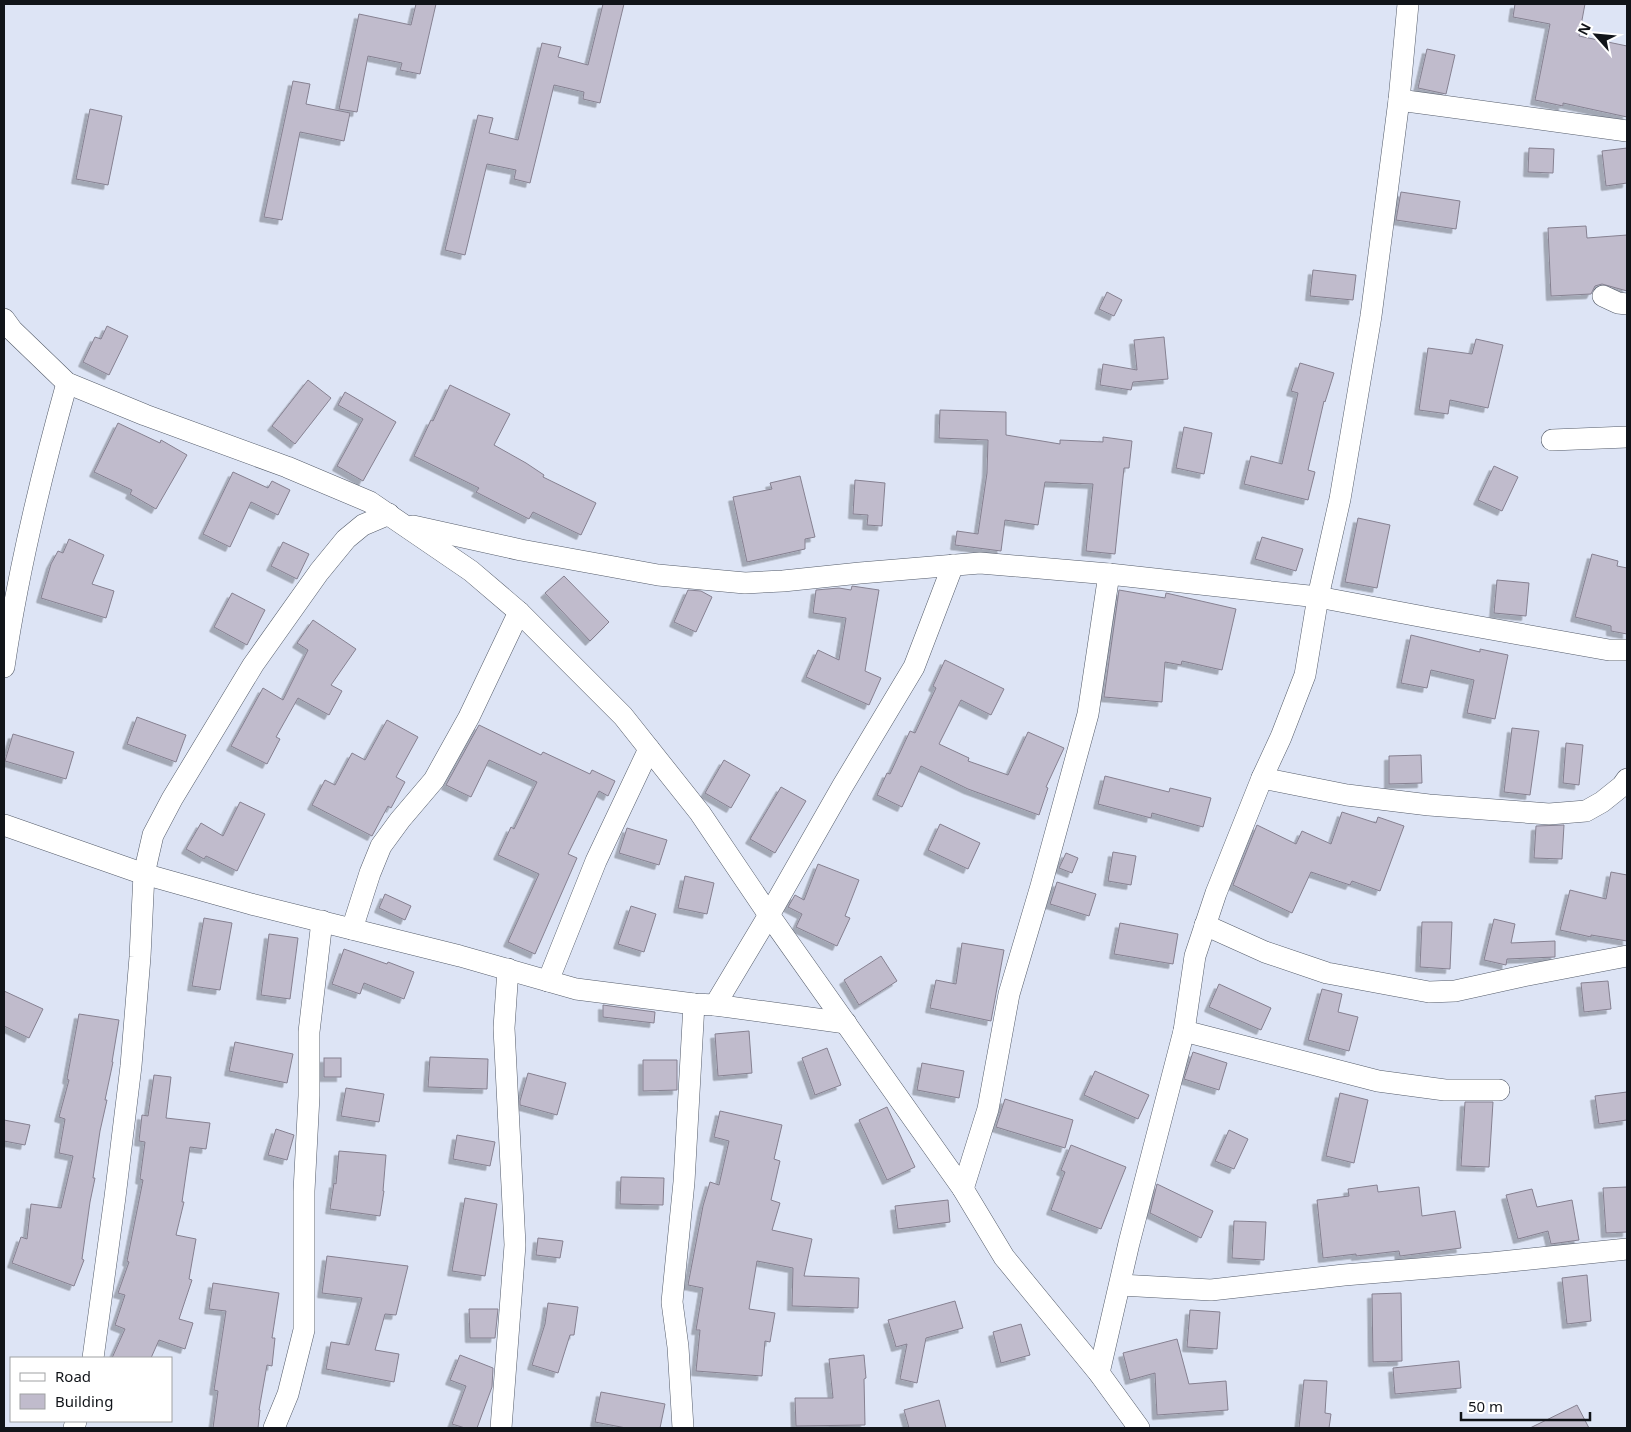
<svg xmlns="http://www.w3.org/2000/svg" width="1631" height="1432" font-family="'Noto Sans',sans-serif">
<defs>
<filter id="shadow"><feDropShadow dx="-4.5" dy="4.5" stdDeviation="0" flood-color="#0004"/></filter>
</defs>
<rect width="100%" height="100%" fill="#dde4f5"/>
<!-- building -->
<g fill="#c0bbcc" stroke="#868191" filter="url(#shadow)">
<polygon points="416,4 436,4 420,74 400,70 402,63 368,56 357,112 339,109 359,14 411,25"/>
<polygon points="603,4 624,4 600,103 583,99 584,92 554,85 530,183 514,179 516,170 487,164 465,255 445,250 478,115 493,118 489,133 518,140 542,43 561,47 558,57 588,65"/>
<polygon points="1515,4 1585,4 1579,36 1627,46 1627,117 1563,103 1563,106 1535,100 1550,24 1513,17"/>
<polygon points="1427,49 1455,55 1446,94 1418,88"/>
<polygon points="293,81 310,84 306,104 350,113 344,141 300,132 282,220 264,217"/>
<polygon points="90,109 122,116 108,185 76,179"/>
<polygon points="1529,148 1554,149 1553,173 1528,172"/>
<polygon points="1627,148 1627,183 1606,186 1602,151"/>
<polygon points="1401,192 1460,201 1456,229 1396,220"/>
<polygon points="1586,226 1587,238 1627,235 1627,291 1602,284 1595,286 1591,294 1551,296 1548,228"/>
<polygon points="1313,270 1356,275 1353,300 1310,296"/>
<polygon points="1107,292 1122,300 1114,316 1099,309"/>
<polygon points="107,326 128,336 109,375 83,362 95,337 101,339"/>
<polygon points="1164,337 1168,379 1133,382 1131,390 1100,385 1103,364 1137,370 1134,340"/>
<polygon points="1476,339 1503,345 1488,408 1450,400 1448,414 1419,410 1428,348 1472,354"/>
<polygon points="1300,363 1334,373 1325,402 1324,401 1308,470 1315,472 1308,500 1244,484 1251,456 1282,464 1298,393 1291,391"/>
<polygon points="308,380 331,398 295,444 272,426"/>
<polygon points="450,385 510,414 494,445 526,463 544,475 543,477 596,503 581,535 533,512 529,519 476,492 479,488 414,456 431,420 433,421"/>
<polygon points="345,392 396,422 363,481 337,466 363,419 338,405"/>
<polygon points="940,410 1006,412 1006,435 1060,444 1060,440 1103,442 1103,437 1132,441 1129,468 1124,468 1115,554 1086,551 1093,484 1045,482 1038,525 1005,520 1001,551 955,545 957,531 978,534 987,473 988,440 939,438"/>
<polygon points="118,423 160,443 161,440 187,455 156,509 130,494 132,490 94,472"/>
<polygon points="1184,427 1212,433 1204,474 1176,468"/>
<polygon points="1494,466 1518,477 1502,511 1478,500"/>
<polygon points="233,472 268,488 272,481 290,490 278,515 251,502 230,547 203,534"/>
<polygon points="800,476 815,537 805,539 805,549 747,562 733,497 772,489 770,483"/>
<polygon points="855,480 885,483 882,526 867,525 868,515 853,514"/>
<polygon points="1358,518 1390,525 1377,588 1345,582"/>
<polygon points="1262,537 1303,549 1296,571 1255,559"/>
<polygon points="69,539 104,555 92,584 114,591 106,618 41,598 51,564 58,551 63,553"/>
<polygon points="283,542 309,554 297,579 271,566"/>
<polygon points="1592,554 1618,561 1617,566 1627,568 1627,634 1611,631 1611,626 1575,617"/>
<polygon points="564,576 609,622 590,641 545,593"/>
<polygon points="1497,580 1529,583 1526,616 1494,613"/>
<polygon points="852,586 879,590 865,671 881,678 869,705 806,677 818,650 839,660 846,618 813,613 816,590 839,588 851,590"/>
<polygon points="688,590 701,591 712,597 696,632 674,622"/>
<polygon points="1119,590 1165,598 1166,593 1236,609 1222,670 1182,661 1181,665 1165,662 1162,702 1104,697"/>
<polygon points="232,593 265,610 247,645 214,627"/>
<polygon points="313,620 356,649 331,685 342,691 329,715 298,698 276,737 280,739 267,764 231,746 263,688 283,700 308,650 297,643"/>
<polygon points="1411,635 1480,652 1480,649 1508,655 1495,719 1467,713 1474,680 1431,670 1427,688 1401,683"/>
<polygon points="945,660 1004,689 991,715 961,700 939,744 969,758 968,761 1008,775 1028,732 1064,748 1046,787 1048,788 1039,815 968,789 921,766 902,807 877,795 887,773 890,774 910,731 915,733 936,688 933,686"/>
<polygon points="137,717 186,735 176,762 127,744"/>
<polygon points="387,720 418,737 396,777 405,782 391,808 388,806 372,836 312,805 325,780 335,785 352,753 365,760"/>
<polygon points="479,725 541,755 543,752 590,774 592,770 615,781 608,796 599,791 568,854 577,858 535,954 508,942 539,874 498,855 511,827 514,829 537,782 489,760 471,797 446,785"/>
<polygon points="1512,728 1539,731 1530,795 1504,792"/>
<polygon points="13,734 74,752 66,779 5,761"/>
<polygon points="1566,743 1583,745 1579,785 1563,783"/>
<polygon points="1421,755 1422,783 1389,784 1389,756"/>
<polygon points="724,760 750,775 731,808 705,793"/>
<polygon points="1105,776 1169,792 1170,788 1211,798 1203,827 1152,813 1151,818 1098,804"/>
<polygon points="781,787 806,801 775,853 750,839"/>
<polygon points="240,802 265,814 237,871 206,856 204,859 186,849 201,823 223,836"/>
<polygon points="1342,812 1376,823 1378,817 1404,826 1380,891 1352,881 1350,885 1311,872 1292,913 1233,885 1257,825 1296,844 1302,831 1331,844"/>
<polygon points="940,824 980,843 968,869 928,850"/>
<polygon points="1564,825 1562,859 1534,858 1536,826"/>
<polygon points="627,828 667,840 659,865 619,853"/>
<polygon points="1113,852 1136,856 1131,885 1108,881"/>
<polygon points="1066,853 1078,858 1072,873 1059,868"/>
<polygon points="818,864 859,880 845,916 850,918 837,946 796,927 802,914 788,907 795,895 804,900"/>
<polygon points="1611,872 1627,875 1627,941 1591,935 1591,937 1560,930 1570,890 1606,899"/>
<polygon points="685,876 714,883 707,914 678,908"/>
<polygon points="1057,882 1096,894 1089,916 1050,904"/>
<polygon points="385,894 411,906 405,920 379,908"/>
<polygon points="631,906 656,914 644,952 618,944"/>
<polygon points="204,918 232,923 220,990 192,986"/>
<polygon points="1494,919 1515,924 1511,943 1555,941 1555,957 1507,959 1506,965 1484,960"/>
<polygon points="1422,922 1452,922 1450,969 1420,967"/>
<polygon points="1120,923 1178,934 1173,964 1114,954"/>
<polygon points="269,934 298,938 290,999 261,995"/>
<polygon points="962,943 1004,950 991,1021 930,1008 936,980 956,984"/>
<polygon points="344,949 387,964 388,962 414,972 404,999 364,983 360,994 332,984"/>
<polygon points="881,956 897,981 859,1005 844,980"/>
<polygon points="1608,981 1611,1009 1584,1012 1581,983"/>
<polygon points="1219,984 1271,1008 1261,1030 1209,1007"/>
<polygon points="1322,989 1342,994 1338,1012 1358,1017 1349,1051 1308,1040"/>
<polygon points="4,991 43,1009 29,1038 4,1026"/>
<polygon points="603,1005 655,1012 654,1023 603,1017"/>
<polygon points="79,1014 119,1020 112,1062 113,1062 105,1100 107,1100 100,1131 93,1178 95,1178 90,1202 82,1259 84,1260 74,1286 12,1263 21,1237 27,1239 31,1204 61,1208 73,1156 59,1153 65,1119 59,1117 69,1080 67,1079"/>
<polygon points="749,1031 752,1073 718,1076 715,1034"/>
<polygon points="235,1042 293,1054 287,1083 229,1071"/>
<polygon points="827,1048 841,1085 815,1095 802,1058"/>
<polygon points="1193,1052 1227,1063 1219,1090 1184,1079"/>
<polygon points="430,1057 488,1059 487,1089 428,1087"/>
<rect x="324" y="1058" width="17" height="19"/>
<polygon points="643,1060 677,1060 677,1090 643,1091"/>
<polygon points="922,1063 964,1071 959,1098 917,1090"/>
<polygon points="1095,1071 1149,1095 1138,1119 1084,1095"/>
<polygon points="528,1073 566,1083 557,1115 520,1105 520,1101"/>
<polygon points="154,1075 171,1077 166,1118 210,1123 206,1149 190,1147 182,1202 184,1202 176,1235 196,1239 189,1279 192,1280 179,1319 193,1323 185,1349 159,1340 151,1358 112,1358 125,1329 115,1325 125,1295 118,1293 129,1262 127,1261 143,1180 140,1179 145,1142 139,1141 142,1115 148,1116"/>
<polygon points="346,1088 384,1094 379,1122 341,1116"/>
<polygon points="1627,1092 1627,1120 1599,1124 1595,1096"/>
<polygon points="1340,1093 1368,1100 1354,1163 1326,1156"/>
<polygon points="1005,1099 1073,1120 1065,1148 996,1127"/>
<polygon points="1465,1102 1493,1102 1489,1167 1461,1166"/>
<polygon points="887,1107 915,1167 887,1180 859,1120"/>
<polygon points="720,1111 782,1125 774,1159 780,1161 771,1200 780,1203 772,1230 812,1239 804,1276 859,1278 858,1308 792,1306 793,1268 757,1261 749,1309 775,1313 770,1342 765,1341 762,1376 696,1371 700,1330 696,1330 703,1288 688,1285 703,1206 710,1182 719,1185 729,1141 714,1137"/>
<polygon points="4,1120 30,1125 25,1145 4,1141"/>
<polygon points="276,1129 294,1135 287,1160 268,1155"/>
<polygon points="1229,1130 1248,1139 1234,1169 1215,1161"/>
<polygon points="457,1135 495,1142 490,1166 453,1159"/>
<polygon points="1071,1145 1126,1167 1101,1229 1051,1210 1065,1172 1061,1170"/>
<polygon points="339,1151 386,1155 383,1191 384,1191 380,1216 330,1209 334,1183 336,1184"/>
<polygon points="621,1177 664,1178 663,1205 620,1204"/>
<polygon points="1157,1184 1213,1211 1201,1238 1150,1213"/>
<polygon points="1377,1185 1378,1192 1419,1187 1422,1216 1455,1211 1461,1248 1400,1256 1399,1251 1356,1256 1356,1254 1323,1258 1317,1200 1349,1196 1348,1189"/>
<polygon points="1627,1187 1627,1232 1606,1233 1603,1188"/>
<polygon points="1532,1189 1537,1207 1572,1200 1579,1240 1551,1244 1548,1231 1518,1239 1506,1195"/>
<polygon points="465,1198 497,1204 485,1276 452,1271"/>
<polygon points="948,1200 950,1222 898,1229 895,1206"/>
<polygon points="1234,1221 1266,1222 1264,1260 1232,1258"/>
<polygon points="538,1238 563,1241 560,1258 536,1255"/>
<polygon points="327,1256 408,1266 396,1315 385,1314 375,1350 399,1354 394,1382 326,1369 331,1342 349,1345 362,1298 322,1293"/>
<polygon points="1587,1275 1591,1321 1567,1324 1562,1278"/>
<polygon points="213,1283 279,1293 272,1338 275,1338 272,1366 267,1365 259,1410 260,1410 258,1428 213,1428 218,1391 214,1390 226,1311 209,1309"/>
<polygon points="1401,1293 1402,1361 1373,1362 1372,1294"/>
<polygon points="955,1301 963,1328 926,1338 917,1383 900,1379 907,1344 896,1347 888,1320"/>
<polygon points="548,1303 578,1307 574,1335 570,1335 558,1373 532,1365 545,1324"/>
<polygon points="469,1309 498,1309 495,1338 470,1338"/>
<polygon points="1190,1310 1220,1312 1217,1349 1187,1347"/>
<polygon points="1021,1324 1030,1355 1001,1363 993,1332"/>
<polygon points="1177,1339 1189,1384 1226,1381 1228,1410 1157,1415 1155,1373 1130,1380 1123,1353"/>
<polygon points="460,1355 493,1368 492,1387 477,1428 465,1428 452,1424 466,1386 450,1380"/>
<polygon points="864,1355 866,1378 864,1379 865,1425 796,1426 795,1398 833,1398 829,1359"/>
<polygon points="1459,1361 1461,1388 1395,1394 1393,1368"/>
<polygon points="1304,1380 1327,1381 1325,1413 1331,1414 1329,1428 1299,1428"/>
<polygon points="601,1392 665,1404 660,1428 626,1428 595,1422"/>
<polygon points="939,1400 946,1428 909,1428 904,1410"/>
<polygon points="1577,1405 1589,1428 1530,1428"/>
</g>
<g fill="none" stroke-linecap="round" stroke-linejoin="round">
<!-- minor casing -->
<g stroke="#555c6a" stroke-width="22">
<g id="minor">
<polyline points="1399,100 1627,131"/>
<polyline points="1603,296 1618,303 1627,304"/>
<polyline points="4,319 12,330 67,383 145,415 287,467 370,502 471,571 519,612 623,716 700,813 769,915 963,1189 1004,1257 1099,1373 1139,1428"/>
<polyline points="1552,440 1627,437"/>
<polyline points="413,526 521,550 658,575 745,583 783,581 860,573 980,563 1109,574 1318,597 1435,619 1609,650 1627,650"/>
<path d="M4 667C18 571 41 476 67 383"/>
<polyline points="1262,778 1347,795 1429,805 1549,814 1586,811 1602,802 1622,786 1627,779"/>
<polyline points="4,825 144,874 251,904 460,956 576,989 694,1004 715,1005 846,1023"/>
<polyline points="1205,925 1265,952 1327,973 1429,992 1455,991 1523,976 1627,956"/>
<polyline points="352,929 370,873 381,846 400,820 434,780 469,717 519,612"/>
<polyline points="548,981 596,861 649,749"/>
<polyline points="715,1005 769,915 842,787 914,667 953,565"/>
<polyline points="1184,1031 1378,1081 1445,1090 1499,1090"/>
<polyline points="963,1189 988,1109 1009,994 1041,886 1088,714 1109,574"/>
<polyline points="1120,1285 1211,1290 1344,1275 1491,1263 1627,1249"/>
<polyline points="93,1358 115,1197 131,1066 140,957 144,874 153,835 172,799 253,665 319,572 346,539 363,525 389,514"/>
<polyline points="1099,1373 1129,1243 1184,1031 1195,956 1216,893 1262,778 1281,737 1305,675 1318,597 1340,499 1371,316 1399,100 1408,4"/>
<polyline points="74,1428 76,1421"/>
<polyline points="274,1428 288,1394 304,1330 304,1191 309,1096 309,1032 322,921"/>
<polyline points="501,1428 515,1245 504,1028 508,969"/>
<polyline points="683,1428 678,1347 672,1302 684,1182 694,1004"/>
</g>
</g>
<!-- minor -->
<use href="#minor" stroke="#fff" stroke-width="21"/>
</g>
<!-- border -->
<rect width="1631" height="1432" fill="none" stroke="#111419" stroke-width="10"/>
<!-- legend -->
<rect x="10" y="1357" width="162" height="65" fill="#ffffff" stroke="#a0a1a3"/>
<rect x="20" y="1373" width="25" height="8" fill="#ffffff" stroke="#a0a1a3"/>
<text x="55" y="1382" font-size="15" fill="#111419">Road</text>
<rect x="20" y="1394" width="25" height="15" fill="#c0bbcc" stroke="#a0a1a3"/>
<text x="55" y="1407" font-size="15" fill="#111419">Building</text>
<!-- north arrow -->
<g transform="translate(1596 35) rotate(297)" stroke="#ffffff" stroke-width="4" paint-order="stroke">
<path d="M0-4L9 19L0 12L-9 19Z" fill="#111419"/>
<text y="-8" font-size="14" font-weight="bold" text-anchor="middle" fill="#111419">N</text>
</g>
<!-- scale -->
<path d="M1461 1412v8h129v-8" fill="none" stroke="#111419" stroke-width="2.5"/>
<text x="1468" y="1412" font-size="15" fill="#111419" stroke="#ffffff" stroke-width="4" paint-order="stroke">50 m</text>
</svg>
